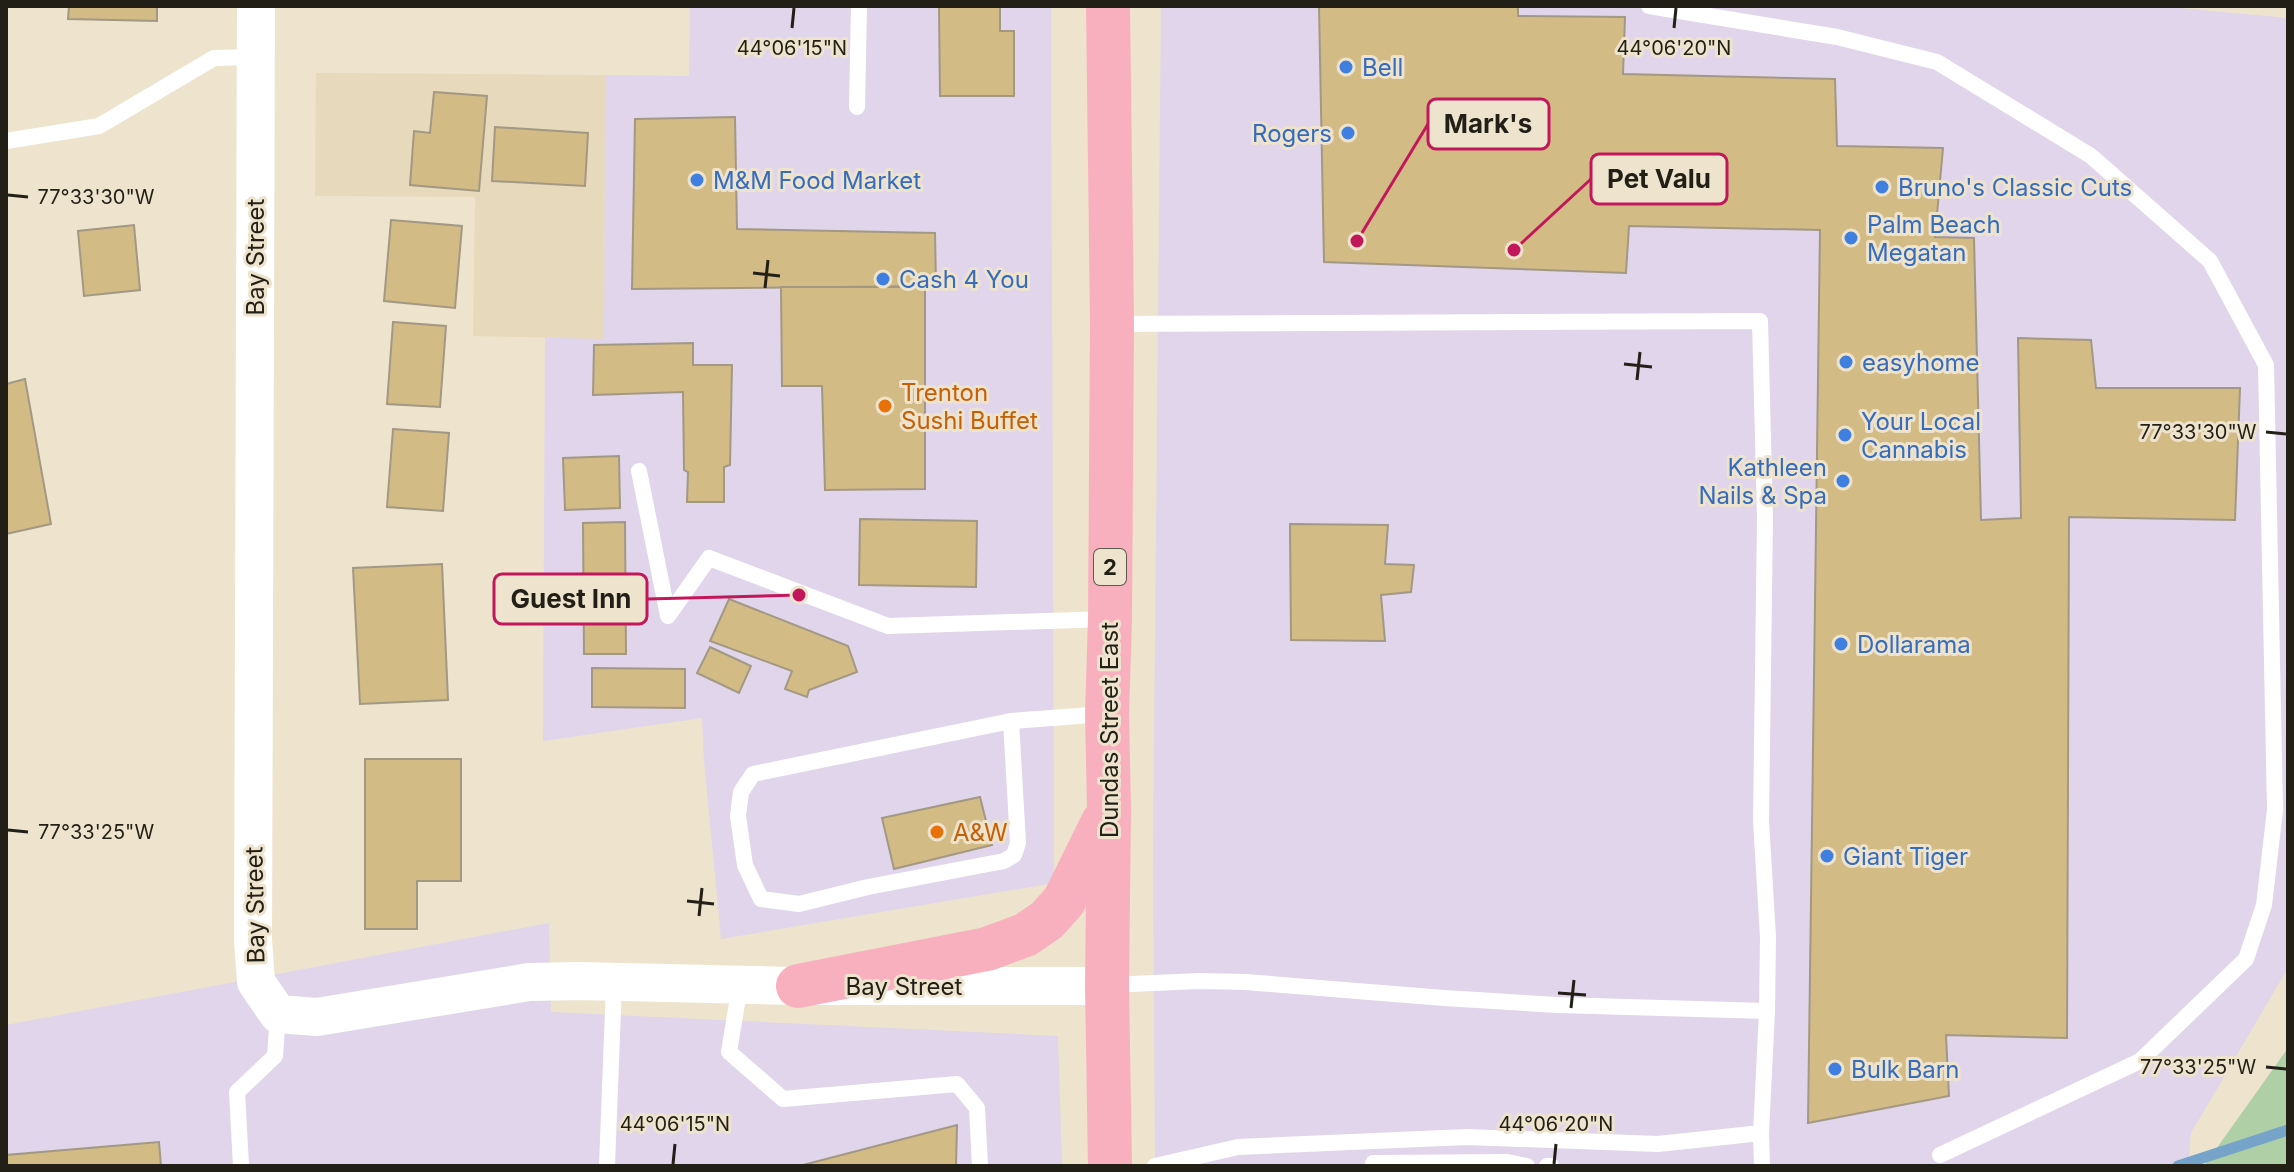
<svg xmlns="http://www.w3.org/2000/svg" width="2294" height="1172" font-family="Inter,sans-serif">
<rect width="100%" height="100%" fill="#eee3cd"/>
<!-- commercial -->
<g fill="#e0d5ea">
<polygon points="690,6 1051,6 1054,883 721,939 704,760 702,718 543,741 545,338 604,338 605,75 689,76"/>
<polygon points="1161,6 2158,6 2288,18 2288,968 2191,1133 2188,1166 1155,1166 1153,849"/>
<polygon points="549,923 551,1012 1058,1036 1062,1166 6,1166 6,1025"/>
</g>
<!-- built -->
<polygon fill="#e7d9bc" points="316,73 605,75 604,339 473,336 475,197 315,196"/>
<!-- green -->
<polygon fill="#afcfa6" points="2288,1048 2288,1166 2204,1166"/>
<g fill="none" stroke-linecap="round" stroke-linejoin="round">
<!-- stream -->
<polyline stroke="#76a3c9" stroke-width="11" points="2178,1166 2288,1130"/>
</g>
<!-- building -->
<g fill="#d3bb86" stroke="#a29884" stroke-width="2">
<polygon points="69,6 157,6 157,21 68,19"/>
<polygon points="939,6 1000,6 1000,31 1014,31 1014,96 940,96"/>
<polygon points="1319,6 1518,6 1518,16 1625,17 1623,74 1835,79 1837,146 1943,148 1935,237 1974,238 1981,520 2021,518 2018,338 2091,340 2096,388 2240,388 2235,520 2069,517 2067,1038 1946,1035 1949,1096 1808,1123 1820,230 1629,226 1626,273 1324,262"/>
<polygon points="434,92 487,96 479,191 410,185 414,131 430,133"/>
<polygon points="735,117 737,229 935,233 936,286 632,289 635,119"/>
<polygon points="495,127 588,133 585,186 492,181"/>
<polygon points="391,220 462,226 455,308 384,301"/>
<polygon points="134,225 140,290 84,296 78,231"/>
<polygon points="781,287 925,287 925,489 825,490 822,386 782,386"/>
<polygon points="393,322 446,326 440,407 387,404"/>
<polygon points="693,343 693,365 732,365 730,465 724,467 724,502 687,502 688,472 684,470 683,392 593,395 594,345"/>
<polygon points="25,379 51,524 6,534 6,384"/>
<polygon points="393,429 449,433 443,511 387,507"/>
<polygon points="619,456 620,508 565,510 563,458"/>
<polygon points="860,519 977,521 976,587 859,585"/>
<polygon points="625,522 626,654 584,654 583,523"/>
<polygon points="1290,524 1388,525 1385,564 1414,565 1411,592 1381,595 1385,641 1291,640"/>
<polygon points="442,564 448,700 360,704 353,568"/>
<polygon points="729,599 848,646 857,672 809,690 807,697 785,689 792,671 710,641"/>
<polygon points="710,647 751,666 739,693 697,673"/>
<polygon points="592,668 685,669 685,708 592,707"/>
<polygon points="365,759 461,759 461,881 417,881 417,929 365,929"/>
<polygon points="980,797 992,845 894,869 882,818"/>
<polygon points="957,1125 956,1166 799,1166"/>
<polygon points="159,1142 161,1166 6,1166 6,1155"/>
</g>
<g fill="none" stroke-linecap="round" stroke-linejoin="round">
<!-- service -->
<g stroke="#fff" stroke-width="16">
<polyline points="1649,6 1837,37 1937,62 2091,156 2210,261 2266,365 2275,810 2264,905 2246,959 2140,1061 1940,1155"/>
<polyline points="857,107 859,6"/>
<polyline points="6,141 99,126 214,58 256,57"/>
<polyline points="639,471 668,616 709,558 888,626 1108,619"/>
<polyline points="1011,721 1018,843 1014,855 1004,861 868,887 799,904 761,899 745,865 738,816 741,792 753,774 1011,721 1105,714"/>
<polyline points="740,985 729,1052 783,1099 957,1084 977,1108 980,1166"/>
<polyline points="1109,985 1199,981 1246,982 1444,998 1557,1005 1767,1011 1768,937 1761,821 1765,518 1760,321 1113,324"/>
<polyline points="1373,1163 1507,1162 1527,1166"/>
<polyline points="241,1166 237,1092 275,1056 278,1014"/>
<polyline points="607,1166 614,984"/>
<polyline points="1155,1166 1238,1147 1467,1137 1658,1144 1761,1133"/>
<polyline points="1547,1166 1551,1166"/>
<polyline points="1762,1166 1761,1133 1767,1011"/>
</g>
<!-- tertiary -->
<polyline stroke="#fff" stroke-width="38" points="256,6 253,940 256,982 278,1014 317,1017 529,982 579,981 798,986 1107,986"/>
<!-- primary -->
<g stroke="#f9b0be" stroke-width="44">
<polyline points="1108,6 1112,324 1110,619 1107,714 1109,809 1107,986 1110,1166"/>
<polyline points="798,986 987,949 1025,935 1047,920 1064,901 1103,822"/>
</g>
</g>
<!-- ticks -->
<path fill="none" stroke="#221f17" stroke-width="3" d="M792 28 794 8M1674 28 1676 8M8 195 28 197M753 273 780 276M765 288 768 260M1624 364 1652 367M1637 380 1640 352M2266 432 2286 434M8 830 28 832M687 901 714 904M699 916 702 888M1558 993 1586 995M1571 1008 1574 980M2266 1067 2286 1069M673 1164 675 1144M1554 1164 1556 1144"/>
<!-- markers -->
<g fill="#3f7fe0" stroke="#eee3cd" stroke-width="3">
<circle cx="1346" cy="67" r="8"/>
<circle cx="1348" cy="133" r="8"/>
<circle cx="697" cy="180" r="8"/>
<circle cx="1882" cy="187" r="8"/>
<circle cx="1851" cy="238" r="8"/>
<circle cx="883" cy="279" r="8"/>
<circle cx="1846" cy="362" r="8"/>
<circle cx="1845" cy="435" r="8"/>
<circle cx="1843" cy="481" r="8"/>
<circle cx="1841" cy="644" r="8"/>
<circle cx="1827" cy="856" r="8"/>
<circle cx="1835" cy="1069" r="8"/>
</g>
<g fill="#e8710a" stroke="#eee3cd" stroke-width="3">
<circle cx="885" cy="406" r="8"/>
<circle cx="937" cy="832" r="8"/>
</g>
<g text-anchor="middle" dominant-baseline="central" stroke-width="6" stroke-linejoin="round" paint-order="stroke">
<!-- shield labels -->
<rect fill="#eee3cd" stroke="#5f5a4e" stroke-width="2" x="1094" y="549" width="32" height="36" rx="6"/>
<g font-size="22" font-weight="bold" fill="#221f17">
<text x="1110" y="567">2</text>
</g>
<!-- shop labels -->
<g font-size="24" fill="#366cbe" stroke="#eee3cd" text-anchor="start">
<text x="1362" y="67">Bell</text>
<text x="1332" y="133" text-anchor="end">Rogers</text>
<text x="713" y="180">M&amp;M Food Market</text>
<text x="1898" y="187">Bruno's Classic Cuts</text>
<text x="1867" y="224">Palm Beach<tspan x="1867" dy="28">Megatan</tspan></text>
<text x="899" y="279">Cash 4 You</text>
<text x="1862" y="362">easyhome</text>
<text x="1861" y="421">Your Local<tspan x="1861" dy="28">Cannabis</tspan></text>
<text x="1827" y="467" text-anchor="end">Kathleen<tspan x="1827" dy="28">Nails &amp; Spa</tspan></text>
<text x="1857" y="644">Dollarama</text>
<text x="1843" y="856">Giant Tiger</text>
<text x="1851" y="1069">Bulk Barn</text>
</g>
<!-- street labels -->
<g font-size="24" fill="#221f17" stroke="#eee3cd">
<text transform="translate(255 257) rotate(-90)">Bay Street</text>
<text transform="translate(1109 730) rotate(-90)">Dundas Street East</text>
<text transform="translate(255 905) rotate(-91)">Bay Street</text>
<text x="904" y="986">Bay Street</text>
</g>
<!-- food labels -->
<g font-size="24" fill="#c56008" stroke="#eee3cd" text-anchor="start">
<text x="901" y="392">Trenton<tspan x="901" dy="28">Sushi Buffet</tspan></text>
<text x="953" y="832">A&amp;W</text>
</g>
</g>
<g font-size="20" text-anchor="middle" fill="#221f17" stroke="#eee3cd" stroke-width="6" stroke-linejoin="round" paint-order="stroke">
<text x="792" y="55">44°06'15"N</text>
<text x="1674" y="55">44°06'20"N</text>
<text x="96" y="204">77°33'30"W</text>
<text x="2198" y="439">77°33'30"W</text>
<text x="96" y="839">77°33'25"W</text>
<text x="2198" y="1074">77°33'25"W</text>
<text x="675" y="1131">44°06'15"N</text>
<text x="1556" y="1131">44°06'20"N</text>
</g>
<!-- callouts -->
<path fill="none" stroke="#c2185b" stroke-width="3" d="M1357 241L1428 124M1514 250L1591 179M799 595L647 599"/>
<g fill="#c2185b" stroke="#eee3cd" stroke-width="3">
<circle cx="1357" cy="241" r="8"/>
<circle cx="1514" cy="250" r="8"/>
<circle cx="799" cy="595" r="8"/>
</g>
<g fill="#eee3cd" stroke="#c2185b" stroke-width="3">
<rect x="1428" y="99" width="121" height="50" rx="8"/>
<rect x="1591" y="154" width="136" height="50" rx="8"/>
<rect x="494" y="574" width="153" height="50" rx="8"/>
</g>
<g font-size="26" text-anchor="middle" font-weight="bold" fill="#221f17">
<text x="1488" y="133">Mark's</text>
<text x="1659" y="188">Pet Valu</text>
<text x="571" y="608">Guest Inn</text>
</g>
<!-- border -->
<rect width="2294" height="1172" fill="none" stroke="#221f17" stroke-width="16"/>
</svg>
